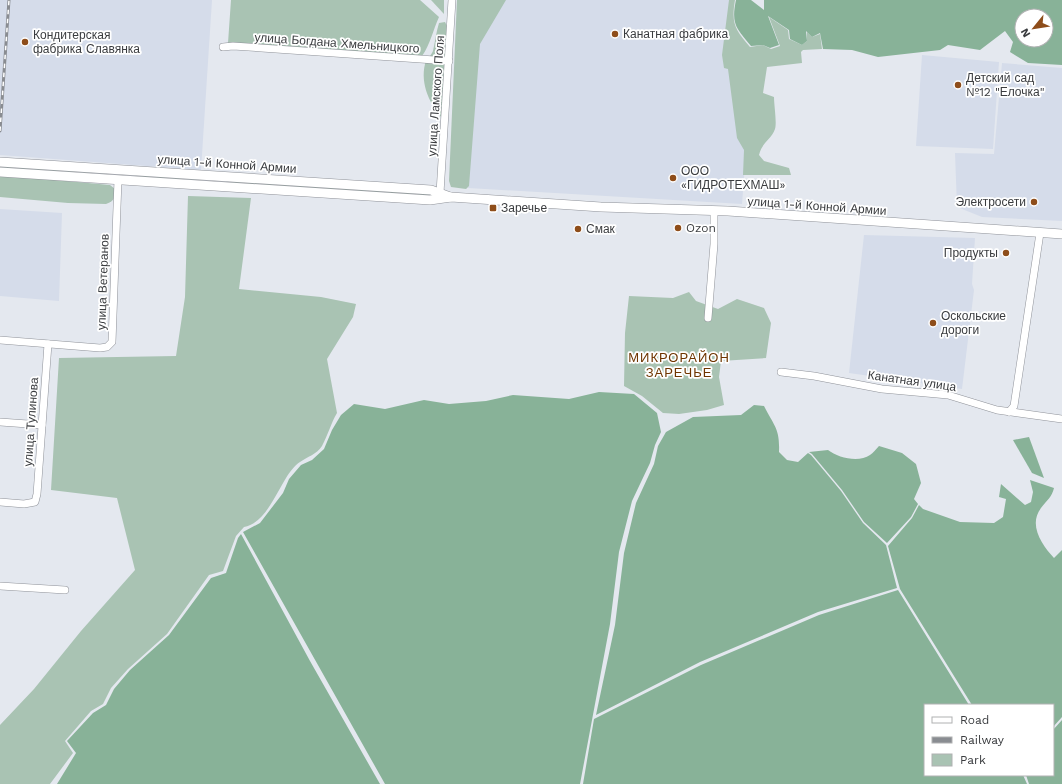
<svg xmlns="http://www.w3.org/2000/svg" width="1062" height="784" font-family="'Work Sans',sans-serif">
<rect width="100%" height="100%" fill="#e4e8ef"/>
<!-- built -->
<g fill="#d5dcea">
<polygon points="0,0 212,0 201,170 0,155"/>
<polygon points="503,0 732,0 746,151 742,204 468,188 479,40"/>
<polygon points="922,55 999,62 993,149 916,146"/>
<polygon points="1002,63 1062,68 1062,221 982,217 957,207 955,153 994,154"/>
<polygon points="0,209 62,213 59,301 0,296"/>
<polygon points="864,235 975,238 972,284 974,290 962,389 849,373"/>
</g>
<!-- green -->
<g fill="#a9c3b3">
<path d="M231 0H420L439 17C433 30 430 45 422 56L228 43Z"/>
<polygon points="431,0 444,0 444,14"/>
<polygon points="457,0 506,0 480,44 469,186 466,189 451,187 449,181"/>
<path d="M729 0H735C731 24 735 29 750 47L763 45 771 49 780 46 769 17 788 30 789 39 802 45 807 41V32L812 37 820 34 822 49 803 50 801 52 802 63 767 67 763 93 774 97C774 105 777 123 775 129 771 140 762 142 759 155L764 161 789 168 791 175H743L744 150 737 138 728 69 724 68 722 55Z"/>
<path d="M445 22 448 28 443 119C430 105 420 84 425 64 426 60 431 56 433 51 435 42 436 33 439 23Z"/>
<polygon points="0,165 111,172 112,174 0,168"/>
<polygon points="134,174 200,179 200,180 137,177"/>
<path d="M0 175 110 185 115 189C115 197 115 201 106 204L68 203 0 197Z"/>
<polygon points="226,180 433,194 433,196 227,183"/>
<path d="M188 196 251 198 239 289 321 297 356 304 353 317 327 359 337 413C331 423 328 435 322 446 317 454 307 457 300 462 295 465 289 473 286 478 276 494 264 524 244 527L236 536 223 571 209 575 167 634 128 669 111 688 103 704 91 711 65 741 73 753 50 784H0V725L34 689 81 631 135 570 117 498 51 490 59 358 176 356 185 297Z"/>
<polygon points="689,292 696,301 718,309 737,299 764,308 771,323 766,358 721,361 719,377 724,405 707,410 679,414 663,413 642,396 624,386 625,333 629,296 673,298"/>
</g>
<!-- forest -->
<g fill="#88b298" fill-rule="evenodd">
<path d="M736 0H751L764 10V0H1062V65L1028 63 1010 52 1013 42 1005 31 980 50 948 45 940 50 878 57 852 50 823 49 820 33 812 37 806 31 807 41 802 45 790 39 789 30 768 16 779 45 770 48 763 45 751 46C736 28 731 24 736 0ZM1022 16H1046V40H1022Z"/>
<polygon points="599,392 634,394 657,413 661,432 655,445 650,463 632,501 619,552 610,624 580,784 385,784 243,532 260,523 283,493 289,479 301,465 312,460 324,449 332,430 341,415 354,404 385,409 424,400 449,404 486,401 513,395 569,399"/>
<path d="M754 405 764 406C774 426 780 428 779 452L787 460 798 462 808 453 811 455 841 491 863 523 886 545 897 588 818 612 700 662 596 715 615 625 624 553 636 503 654 464 658 446 666 432 693 417 741 415Z"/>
<polygon points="1029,437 1044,478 1032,473 1013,440"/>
<path d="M879 446 902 453 916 464 921 483 914 499 918 504 911 517 887 543 864 522 842 490 812 454 809 452 828 450C838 458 859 463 870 455 873 453 876 449 879 446Z"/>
<path d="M1030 480 1054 488C1052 497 1047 500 1041 508 1028 525 1042 545 1054 558L1062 550V717L1053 727V705H972L900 589 888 546 912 518 919 505 923 509 960 522 994 523 1003 517 1006 499 999 497 1001 484 1025 505 1031 502 1033 492Z"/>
<polygon points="241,534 310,661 380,784 57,784 76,753 67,741 93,713 106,705 114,689 130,670 169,635 211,578 226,573 238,538"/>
<polygon points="898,590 969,705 925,705 925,775 1023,775 1027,784 583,784 594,719 701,665 819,615"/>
<polygon points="1062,720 1062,784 1029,784 1026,775 1053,775 1053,730"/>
</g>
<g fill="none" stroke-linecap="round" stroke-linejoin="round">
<!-- minor casing -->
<g stroke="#8f9299" stroke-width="8">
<g id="minor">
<polyline points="223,47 233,46 449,61"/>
<polyline points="440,193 452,0"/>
<polyline points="708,318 714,244 714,211"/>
<polyline points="0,340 100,348 107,347 112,342 118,180"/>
<polyline points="781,372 814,376 882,389 948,395 997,410 1062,419"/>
<polyline points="1009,412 1014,406 1040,233"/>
<polyline points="0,422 42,425"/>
<polyline points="0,502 24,504 35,502 37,494 48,344"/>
<polyline points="0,586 65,590"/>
</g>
</g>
<!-- major casing -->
<g stroke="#8f9299" stroke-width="10">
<g id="major">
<polyline points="0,162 431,190 450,197"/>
<polyline points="0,172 430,200 451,197 601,207 728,211 1062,234"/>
</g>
</g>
<!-- minor -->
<use href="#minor" stroke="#fff" stroke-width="7"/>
<!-- major -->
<use href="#major" stroke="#fff" stroke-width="9"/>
<!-- rail casing -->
<g stroke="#898c91" stroke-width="3">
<polyline id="rail" points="0,131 9,0"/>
</g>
<!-- rail -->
<use href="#rail" stroke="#fff" stroke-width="1.5" stroke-dasharray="4.5" stroke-linecap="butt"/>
</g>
<!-- markers -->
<g fill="#8e4d1a" stroke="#fff" stroke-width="1.5">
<circle cx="615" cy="34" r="4"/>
<circle cx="25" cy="42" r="4"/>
<circle cx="958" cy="85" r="4"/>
<circle cx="673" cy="178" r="4"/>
<circle cx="1034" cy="202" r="4"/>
<rect x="489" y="204" width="8" height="8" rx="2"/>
<circle cx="678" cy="228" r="4"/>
<circle cx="578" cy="229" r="4"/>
<circle cx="1006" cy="253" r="4"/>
<circle cx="933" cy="323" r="4"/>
</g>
<g text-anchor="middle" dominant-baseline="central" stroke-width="3.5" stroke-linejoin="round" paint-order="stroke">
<!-- poi labels -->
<g font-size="12" fill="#3a3c3f" stroke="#fff" text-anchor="start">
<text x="623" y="34">Канатная фабрика</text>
<text x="33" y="35">Кондитерская<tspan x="33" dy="14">фабрика Славянка</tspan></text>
<text x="966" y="78">Детский сад<tspan x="966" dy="14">№12 "Елочка"</tspan></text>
<text x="681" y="171">ООО<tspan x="681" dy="14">«ГИДРОТЕХМАШ»</tspan></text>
<text x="1026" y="202" text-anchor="end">Электросети</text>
<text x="501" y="208">Заречье</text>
<text x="686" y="228">Ozon</text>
<text x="586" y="229">Смак</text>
<text x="998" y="253" text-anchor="end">Продукты</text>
<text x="941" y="316">Оскольские<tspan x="941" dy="14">дороги</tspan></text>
</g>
<!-- street labels -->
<g font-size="12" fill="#3a3c3f" stroke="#fff">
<text transform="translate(337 43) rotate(4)">улица Богдана Хмельницкого</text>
<text transform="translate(436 96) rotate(-86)">улица Ламского Поля</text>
<text transform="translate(227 164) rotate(4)">улица 1-й Конной Армии</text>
<text transform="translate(817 206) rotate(4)">улица 1-й Конной Армии</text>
<text transform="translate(103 282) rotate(-88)">улица Ветеранов</text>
<text transform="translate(912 381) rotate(8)">Канатная улица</text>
<text transform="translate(31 422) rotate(-86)">улица Тулинова</text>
</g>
<!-- neighbourhood labels -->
<g font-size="13" letter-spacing="1" fill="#6f3500" stroke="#fff">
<text x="679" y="357">МИКРОРАЙОН<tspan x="679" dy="15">ЗАРЕЧЬЕ</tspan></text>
</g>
</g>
<!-- legend -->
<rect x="924" y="704" width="130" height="72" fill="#ffffff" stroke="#b0b1b2"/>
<rect x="932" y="717" width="20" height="6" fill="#ffffff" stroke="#b0b1b2"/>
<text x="960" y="724" font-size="12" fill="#3a3c3f">Road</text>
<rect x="932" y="737" width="20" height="6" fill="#898c91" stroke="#b0b1b2"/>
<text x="960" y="744" font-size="12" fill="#3a3c3f">Railway</text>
<rect x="932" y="754" width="20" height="12" fill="#a9c3b3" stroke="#b0b1b2"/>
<text x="960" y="764" font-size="12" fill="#3a3c3f">Park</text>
<!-- north arrow -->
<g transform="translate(1034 28) rotate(240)"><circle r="19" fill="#ffffff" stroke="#b0b1b2"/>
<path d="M0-3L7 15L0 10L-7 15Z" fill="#8e4d1a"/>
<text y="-6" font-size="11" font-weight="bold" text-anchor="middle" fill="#3a3c3f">N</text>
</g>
</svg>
